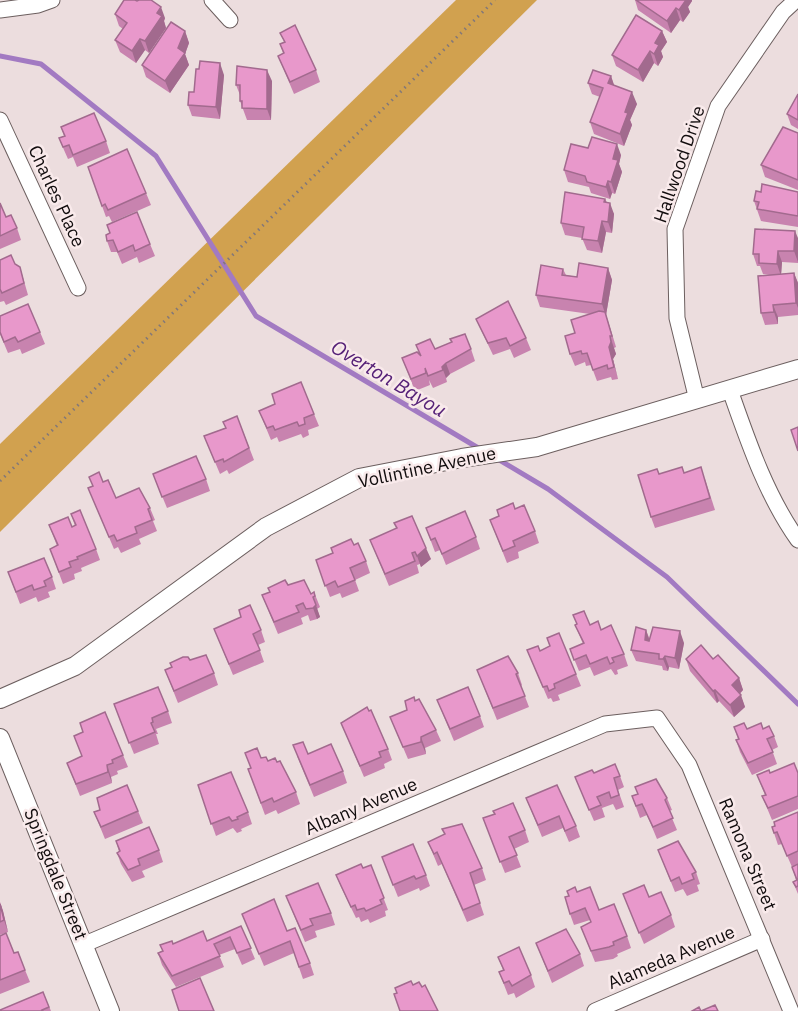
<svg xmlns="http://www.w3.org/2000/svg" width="798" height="1011" font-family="'IBM Plex Sans',sans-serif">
<rect width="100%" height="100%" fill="#ecddde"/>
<!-- forest -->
<polygon fill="#d1a14f" points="456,0 537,0 0,532 0,444"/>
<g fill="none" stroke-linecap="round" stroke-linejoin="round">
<!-- stream -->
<g stroke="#a27ac2" stroke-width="5">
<polyline points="0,56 41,64 156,156 256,316 480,449"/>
<polyline points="496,458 548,489 667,577 798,704"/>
</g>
<!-- minor casing -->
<g stroke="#6c5f5f" stroke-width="17">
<g id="minor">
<polyline points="212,0 230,20"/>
<polyline points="0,10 38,5 52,0"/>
<polyline points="0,120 78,288"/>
<path d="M730 390C748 441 766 495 798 540"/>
<polyline points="697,400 677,318 675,229 718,106 783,12 796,0"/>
<polyline points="85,944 605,724 657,718 689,765 791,1011"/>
<polyline points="595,1011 762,939"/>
</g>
</g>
<!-- tertiary casing -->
<g stroke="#6c5f5f" stroke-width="20">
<g id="tertiary">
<polyline points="0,699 75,666 266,527 359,478 462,458 537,447 798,369"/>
<polyline points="0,738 110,1011"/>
</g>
</g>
<!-- path -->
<polyline stroke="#837879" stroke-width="3" stroke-dasharray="1.5 4.5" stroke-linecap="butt" points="0,481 495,0"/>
<!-- minor -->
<use href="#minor" stroke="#fff" stroke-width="15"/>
<!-- tertiary -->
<use href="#tertiary" stroke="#fff" stroke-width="18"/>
</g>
<!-- wall -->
<g fill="#c883af">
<polygon points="635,0 692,0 692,1 688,7 690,12 683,22 680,20 671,33 638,10"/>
<polygon points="115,14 165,18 164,21 166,28 149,53 145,50 136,63 120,52 115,40 123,29 119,26"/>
<polygon points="185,31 189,43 185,54 189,65 170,93 146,77 142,65"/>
<polygon points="662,31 667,42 661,51 663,57 658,66 654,63 643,82 616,66 612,55"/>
<polygon points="280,33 316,70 320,82 294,94 278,56 283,53 280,44 284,42"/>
<polygon points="224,75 220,119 192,116 188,105 194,92"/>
<polygon points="611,76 614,85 637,104 630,120 632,125 624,146 594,134 590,122 600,97 592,94 588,83"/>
<polygon points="272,81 271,120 247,120 240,101 240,95 236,85"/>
<polygon points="798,94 798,129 791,125 787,114"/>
<polygon points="61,127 106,141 110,153 77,167 73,157 68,159 64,150 59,138 64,136"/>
<polygon points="798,133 798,190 765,177 761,165"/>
<polygon points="588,148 621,155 619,164 622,172 615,194 612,193 610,199 591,193 589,187 568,182 564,170"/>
<polygon points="88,167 146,193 151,205 112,222 109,216 106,217"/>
<polygon points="761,192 798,192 798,227 761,221 754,201"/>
<polygon points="605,199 614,214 612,233 606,232 602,253 587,250 582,238 565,235 561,223"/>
<polygon points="0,203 6,217 17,228 21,240 0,249"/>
<polygon points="107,225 150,244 155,256 139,263 137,257 122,264 117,252 111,252 107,241 110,234"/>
<polygon points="798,238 798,263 782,262 781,274 794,273 798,283 798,315 778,317 778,324 765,325 761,313 770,275 763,274 760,266 757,266 753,254"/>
<polygon points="0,260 15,264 20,267 28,295 6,305 4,301 0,302"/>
<polygon points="608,268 612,280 606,315 616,347 614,348 616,354 613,359 618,379 612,380 611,377 597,381 591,365 586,366 585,362 575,366 570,354 575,333 590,314 540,307 536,295 563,269 566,275 577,277"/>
<polygon points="0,316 40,332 45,344 22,354 20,349 8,353 0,334"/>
<polygon points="476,319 526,338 531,350 514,358 510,349 493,355 481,330"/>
<polygon points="435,349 471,349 475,361 450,374 446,378 447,382 433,388 429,380 430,385 415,391 402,358 420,355"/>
<polygon points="259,411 314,414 319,426 308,430 309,435 303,438 301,434 279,442 277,437 271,440"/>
<polygon points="237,416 254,460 229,474 227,470 220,474 204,436 225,428"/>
<polygon points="684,473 705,479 715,510 655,528 651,517 659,474"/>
<polygon points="153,474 206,479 210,491 167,508"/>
<polygon points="103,482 116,498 150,508 155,520 153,521 157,531 139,539 141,544 121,553 118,547 114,549 88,488"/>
<polygon points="515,509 535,531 539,543 518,552 519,558 507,563 490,520"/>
<polygon points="71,514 96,549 100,560 81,568 82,571 74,574 75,579 63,584 50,549 57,546 49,525 72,527 75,526"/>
<polygon points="426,528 476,537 480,549 446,565 440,550 435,552"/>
<polygon points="396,529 431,559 421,567 420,564 417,565 419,573 389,586 370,540"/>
<polygon points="354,545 366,561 370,573 355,580 359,591 342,598 340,593 330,597 316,560"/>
<polygon points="8,572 52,577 56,589 48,592 50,597 38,602 36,597 20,604"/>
<polygon points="288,585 311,594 314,592 320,607 317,609 320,617 317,619 310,621 308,615 301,618 303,624 278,634 262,595"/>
<polygon points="575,625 590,625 601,630 624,654 628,666 617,670 618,674 615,675 611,669 594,676 590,667 579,671 570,649 583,644"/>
<polygon points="214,629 261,630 265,642 258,645 264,662 233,675"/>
<polygon points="646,630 650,640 684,643 679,669 669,667 668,671 663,670 662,666 636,661 631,650"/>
<polygon points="547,638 576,674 581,686 558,695 560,700 553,702 551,698 548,699 527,650 540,651 550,647"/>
<polygon points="686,659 713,659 739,678 743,690 740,694 745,707 734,717 719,701 717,703 690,671"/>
<polygon points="190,660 214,673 218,685 178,703 165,670"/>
<polygon points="477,670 518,673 522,685 521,686 529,707 497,720"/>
<polygon points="437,700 480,716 484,727 454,741"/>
<polygon points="415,701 436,730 441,741 425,748 426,754 408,759 390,717 407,710"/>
<polygon points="114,704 168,711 172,723 156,729 158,734 156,734 159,744 134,754"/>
<polygon points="341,723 388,749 392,760 384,764 385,768 364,777"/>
<polygon points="734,727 747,729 763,729 774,736 778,747 772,750 777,764 752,775 740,752 736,740 738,739"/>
<polygon points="74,736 123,755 128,767 117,771 118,774 111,777 112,783 80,796 67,763 82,756"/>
<polygon points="245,753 268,761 277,762 296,792 300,804 278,814 276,810 265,815 248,769 251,768"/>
<polygon points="297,756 343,771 347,783 314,797"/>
<polygon points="594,773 620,776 624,787 618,790 624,807 616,810 613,804 602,808 605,817 594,821 575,777"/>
<polygon points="770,773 798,773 798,809 772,820 762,796 765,795 757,775"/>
<polygon points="198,785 248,812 252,824 241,829 242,831 237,833 233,828 216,836"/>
<polygon points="632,796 667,798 672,810 669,811 677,830 657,839 647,815 640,818"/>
<polygon points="526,798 576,826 580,837 569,842 563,828 542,837"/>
<polygon points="138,811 143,823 105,839 94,812"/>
<polygon points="798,812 798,894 793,882 796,880 792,867 782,844 778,845 772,827"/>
<polygon points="483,818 525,830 529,842 514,849 521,867 505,873"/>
<polygon points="116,841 159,850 163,862 142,871 145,877 132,882 121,864 117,853 119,852"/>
<polygon points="428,842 482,868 486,880 474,885 484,915 467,922 442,864 438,866"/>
<polygon points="658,850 696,872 700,884 697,885 699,891 687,896 683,889 675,892"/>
<polygon points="382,857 426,875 430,886 420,891 419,888 398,897"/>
<polygon points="371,865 388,910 385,911 386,916 370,923 368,919 361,922 359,917 356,918 341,887 336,875 363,868"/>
<polygon points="577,892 599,910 627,936 631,948 617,954 618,956 613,959 595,962 581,927 591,922 590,920 574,925 570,914"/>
<polygon points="623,894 671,915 675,927 644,944"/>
<polygon points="286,896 331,913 335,925 315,931 317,937 305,942"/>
<polygon points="0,902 3,911 8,932 0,935"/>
<polygon points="242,914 287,931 310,963 314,975 303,979 294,953 264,966"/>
<polygon points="241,926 255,959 242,965 235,949 219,955 224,967 176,987 162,965 158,953 173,944 207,941"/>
<polygon points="0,936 25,970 30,982 0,994"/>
<polygon points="536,943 580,954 584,966 552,983"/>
<polygon points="498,957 531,975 535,987 516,998 514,993 508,995 499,972 503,970"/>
<polygon points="43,992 51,1011 0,1011"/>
</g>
<!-- shaded-wall -->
<g fill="#a26a8e">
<polygon points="683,0 692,0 692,1 688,7 690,12 683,22 679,10"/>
<polygon points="161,7 165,18 164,21 166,28 149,53 145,41 157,13"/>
<polygon points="676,8 680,20 671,33 667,21"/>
<polygon points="185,31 189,43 185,54 189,65 170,93 165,81"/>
<polygon points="662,31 667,42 661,51 663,57 658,66 654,54 655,43"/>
<polygon points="140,39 145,50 136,63 132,51"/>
<polygon points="650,51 654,63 643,82 638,70"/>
<polygon points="220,63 224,75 220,119 216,107"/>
<polygon points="267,70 272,81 271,120 267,109"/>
<polygon points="611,76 615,88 608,83"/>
<polygon points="632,92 637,104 630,120 632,125 624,146 620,134 625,112"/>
<polygon points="617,144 621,155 619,164 622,172 615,194 611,182 613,159"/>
<polygon points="608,181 612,193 610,199 606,187"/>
<polygon points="605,199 609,210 610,203 614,214 612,233 608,222 604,202"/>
<polygon points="602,221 606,232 602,253 598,241"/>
<polygon points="795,231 798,238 798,262 794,251"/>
<polygon points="778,251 782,262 781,276 777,264"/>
<polygon points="608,268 612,280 606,315 616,347 602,304"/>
<polygon points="794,273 798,283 798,308 796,303"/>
<polygon points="773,305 778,317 778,324 774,312"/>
<polygon points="610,336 616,354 613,359 618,379 609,347"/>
<polygon points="446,363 450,374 446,378 442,367"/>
<polygon points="426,548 431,559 421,567 417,556"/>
<polygon points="316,605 320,617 317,619 313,608"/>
<polygon points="646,630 650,642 645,640"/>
<polygon points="680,631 684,643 679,669 675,658"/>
<polygon points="665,656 669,667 668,671 663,659"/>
<polygon points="739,678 743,690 736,697 732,685"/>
<polygon points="715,690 719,701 717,703 713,691"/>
<polygon points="741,695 745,707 734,717 730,705"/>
<polygon points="421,737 425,748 426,754 421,742"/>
<polygon points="107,765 111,777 112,783 108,772"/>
<polygon points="0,902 3,911 8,932 4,920"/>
</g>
<!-- building -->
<g fill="#e898cb" stroke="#a26a8e" stroke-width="1.5">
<polygon points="124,0 135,0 137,1 139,0 151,0 161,7 157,13 162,16 145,41 140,39 132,51 115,40 127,23 115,14"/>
<polygon points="636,0 686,0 679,10 676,8 667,21"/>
<polygon points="636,15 662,31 655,43 659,45 654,54 650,51 638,70 612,55"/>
<polygon points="171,22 185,31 178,48 185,53 165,81 142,65"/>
<polygon points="295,25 316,70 290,82 278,56 284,53 280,44 285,42 280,33"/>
<polygon points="200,61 220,63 216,107 188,105 189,92 194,92 196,69 199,69"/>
<polygon points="237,66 267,70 267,109 242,108 242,101 240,101 240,85 236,85"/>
<polygon points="593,70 611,76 608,83 632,92 625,112 628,113 620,134 590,122 603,88 588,83"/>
<polygon points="798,94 798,120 787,114"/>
<polygon points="94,113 106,141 73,155 69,145 63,147 59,138 65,136 61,127"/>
<polygon points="783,127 798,133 798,180 761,165"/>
<polygon points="592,137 617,144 613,159 618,160 611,182 608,181 606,187 587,182 585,176 564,170 571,144 588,148"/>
<polygon points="127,149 146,193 108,210 105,204 102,206 88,167"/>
<polygon points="762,184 798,192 798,216 757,209 759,202 754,201 756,191 761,192"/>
<polygon points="565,192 605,199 604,202 610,203 608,222 602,221 598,241 582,239 584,227 561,223"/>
<polygon points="0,203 6,217 11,215 17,228 0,236"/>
<polygon points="137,212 150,244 135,251 133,245 118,252 113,240 107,241 106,235 110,233 107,225"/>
<polygon points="755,229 795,231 794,251 778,251 777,264 759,263 759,254 753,254"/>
<polygon points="11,255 15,264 20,267 24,283 2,293 0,289 0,260"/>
<polygon points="579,263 608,268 602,304 536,295 541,265 563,269 562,275 577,277"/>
<polygon points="794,273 796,303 773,305 774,312 761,313 758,276"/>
<polygon points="508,301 526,338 510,346 506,338 488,343 476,319"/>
<polygon points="28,304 40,332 18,342 15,337 4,342 0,332 0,316"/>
<polygon points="599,311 605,312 612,336 610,336 611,342 609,347 614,367 608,369 607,365 593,370 587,353 582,354 581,351 570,354 565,336 575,333 571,320"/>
<polygon points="465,334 471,349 446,363 442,367 443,370 428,376 425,368 426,373 411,379 402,358 417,352 421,356 416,345 430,339 435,349 452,342 450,339"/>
<polygon points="301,382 314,414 304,418 305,424 299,426 297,422 275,430 273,426 267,428 259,411 275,404 272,394"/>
<polygon points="237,416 249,448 224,462 223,459 215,462 204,436 226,428 223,422"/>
<polygon points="798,427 798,451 791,430"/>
<polygon points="196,456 206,479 162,497 153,474"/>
<polygon points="682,467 684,473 701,467 710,498 651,517 638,475 657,469 659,474"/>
<polygon points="99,472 103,482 108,480 116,498 139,488 150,508 148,509 152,520 135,527 137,533 117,541 114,535 109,537 88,488 93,486 89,477"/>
<polygon points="513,503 515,509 524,505 535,531 513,541 515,546 503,551 490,520 499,516 497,510"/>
<polygon points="80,510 96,549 77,557 78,559 69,562 71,567 59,572 50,549 58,545 49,525 68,517 72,527 76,525 71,514"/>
<polygon points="465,511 476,537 442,554 435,538 431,540 426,528"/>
<polygon points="412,516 426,548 417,556 415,552 412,553 415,561 385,574 370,540 397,528 394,523"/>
<polygon points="351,539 354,545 358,543 366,561 350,568 355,580 338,587 335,581 325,586 316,560 333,553 331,548"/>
<polygon points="44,558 52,577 44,581 46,586 34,590 32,585 16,592 8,572"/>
<polygon points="285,580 288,585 304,580 311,594 314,592 315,596 313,597 316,605 313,608 306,609 303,603 296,606 299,612 274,622 262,595 270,592 268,588"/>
<polygon points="250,605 261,630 253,634 260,650 229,664 214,629 241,617 239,610"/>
<polygon points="584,611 590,625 598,621 601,630 611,625 624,654 612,658 614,662 610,664 607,657 590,664 586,655 574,660 570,649 584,643 575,625 577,624 573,615"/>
<polygon points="636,627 646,630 645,640 649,641 653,627 680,631 675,658 665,656 663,659 659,659 659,654 631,650"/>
<polygon points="559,633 576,674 554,684 555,688 549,691 547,686 543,687 527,650 538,646 540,651 550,646 547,638"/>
<polygon points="701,645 713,659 718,655 739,678 732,685 741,695 730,705 715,690 713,691 686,659"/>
<polygon points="206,655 214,673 174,691 165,670 172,667 170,663 183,657 188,657 190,660"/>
<polygon points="508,656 518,673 516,674 525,696 493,708 477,670"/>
<polygon points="158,687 168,711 152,718 153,722 151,723 155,732 129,743 114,704"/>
<polygon points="468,687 480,716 450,729 437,700"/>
<polygon points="414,697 415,701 419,699 436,730 421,737 421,742 403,747 390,717 407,710 405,701"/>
<polygon points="367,707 369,711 371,710 388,749 379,752 381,757 360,766 341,723"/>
<polygon points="105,712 123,755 112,760 113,763 107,765 108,772 76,784 67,763 82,756 74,736 83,732 80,723"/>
<polygon points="744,723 747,729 761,723 763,729 769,726 774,736 767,739 773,752 748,763 736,740 739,739 734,727"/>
<polygon points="303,742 308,754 331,744 343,771 310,785 293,745"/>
<polygon points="257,748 261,758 266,757 268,761 275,758 277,762 280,761 296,792 274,802 272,798 261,803 248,769 251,768 245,753"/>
<polygon points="794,763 798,773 798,796 768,808 762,796 766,795 757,775 769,770 770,773"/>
<polygon points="615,764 620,776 614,778 619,795 611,798 609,792 597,797 601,805 589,810 575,777 592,770 594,773"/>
<polygon points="231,772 248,812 237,817 238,819 232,821 229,817 211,824 198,785"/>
<polygon points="656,779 667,798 665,800 673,818 653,827 642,804 636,806 632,796 638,794 635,787"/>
<polygon points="127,785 138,811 101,827 94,812 100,810 97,798"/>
<polygon points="557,785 576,826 565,831 559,816 538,825 526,798"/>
<polygon points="513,803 525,830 509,837 517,855 500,862 483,818 495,814 493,811"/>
<polygon points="798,812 798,851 787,856 777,832 774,833 772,827 775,826 774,822"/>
<polygon points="462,824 482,868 470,873 480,903 463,910 437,852 434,854 428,842 445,834 442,829"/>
<polygon points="149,827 159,850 138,859 140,865 128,870 117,853 120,851 116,841"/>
<polygon points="678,841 696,872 692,874 694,879 682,884 679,877 671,881 658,850"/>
<polygon points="413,844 426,875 416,879 414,876 393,885 382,857"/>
<polygon points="361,864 363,868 371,865 384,898 380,900 382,904 366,911 364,908 357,910 355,905 351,907 336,875"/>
<polygon points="798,864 798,886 796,887 793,882 797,880 792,867"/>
<polygon points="318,883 331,913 310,919 313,925 301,930 286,896"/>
<polygon points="644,885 649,897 661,892 671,915 639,933 623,894"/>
<polygon points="575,887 577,892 590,887 599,910 614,904 627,936 613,942 614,945 609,947 591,951 581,927 591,922 585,908 570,914 565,897 569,896 567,891"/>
<polygon points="274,899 287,931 295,928 310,963 299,967 290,941 259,954 242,914"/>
<polygon points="0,904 4,920 0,922"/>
<polygon points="241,926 251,948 237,953 230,937 214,944 220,956 172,976 158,953 163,951 160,945 172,941 173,944 203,931 207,941"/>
<polygon points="566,929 580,954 548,971 536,943"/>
<polygon points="6,933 14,953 18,952 25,970 0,980 0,936"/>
<polygon points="519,947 531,975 512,986 509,981 504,983 499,972 504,970 498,957"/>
<polygon points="200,978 214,1011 179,1011 172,990"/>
<polygon points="411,981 413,985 419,982 422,987 425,985 438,1011 400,1011 394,994 397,993 395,988"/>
<polygon points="43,992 49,1007 42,1010 43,1011 0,1011 0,1010"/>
<polygon points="715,1005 718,1011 692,1011 699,1007 701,1011"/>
</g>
<g text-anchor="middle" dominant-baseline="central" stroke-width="5" stroke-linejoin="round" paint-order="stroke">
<!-- street labels -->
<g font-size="18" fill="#110c0d" stroke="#f9eaeb">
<text transform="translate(679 164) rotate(-71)">Hallwood Drive</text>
<text transform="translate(57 196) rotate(65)">Charles Place</text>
<text transform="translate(427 467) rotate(-12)">Vollintine Avenue</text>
<text transform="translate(361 806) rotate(-23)">Albany Avenue</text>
<text transform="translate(748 854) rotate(67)">Ramona Street</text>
<text transform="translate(56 874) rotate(68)">Springdale Street</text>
<text transform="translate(671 957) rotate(-23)">Alameda Avenue</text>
</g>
<!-- water labels -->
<g font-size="20" font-style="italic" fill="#552077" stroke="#f9eaeb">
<text transform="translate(389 378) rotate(31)">Overton Bayou</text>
</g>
</g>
</svg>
